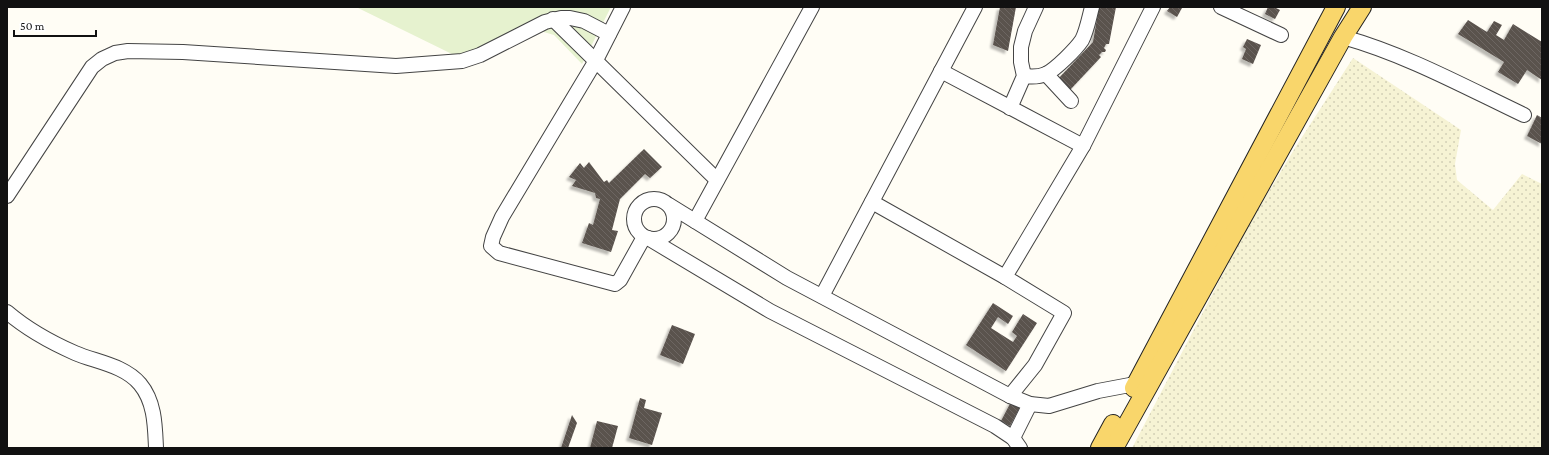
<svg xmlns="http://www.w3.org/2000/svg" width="1549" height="455" font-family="'Crimson Pro',serif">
<defs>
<pattern id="farmland-dots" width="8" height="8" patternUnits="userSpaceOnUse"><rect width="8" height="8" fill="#f6f3d4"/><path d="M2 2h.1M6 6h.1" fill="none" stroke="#d2cfb5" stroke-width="1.8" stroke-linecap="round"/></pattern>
<pattern id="building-back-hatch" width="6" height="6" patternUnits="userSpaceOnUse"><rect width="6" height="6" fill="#5a524d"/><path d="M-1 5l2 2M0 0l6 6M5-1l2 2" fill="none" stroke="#6d6662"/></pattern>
<filter id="shadow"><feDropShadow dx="-3" dy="3" stdDeviation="1" flood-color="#0004"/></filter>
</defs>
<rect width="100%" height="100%" fill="#fffdf5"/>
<!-- farmland -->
<polygon fill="url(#farmland-dots)" points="1353,58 1461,130 1455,164 1457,180 1493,210 1522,174 1542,184 1542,448 1132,448 1247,228 1295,148"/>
<!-- pitch -->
<polygon fill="#e6f2cf" points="356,7 611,7 582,64 554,35 530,28 473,55 456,56"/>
<!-- building -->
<g fill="url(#building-back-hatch)" filter="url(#shadow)">
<polygon points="1000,7 1016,7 1008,51 993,45"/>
<polygon points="1099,7 1116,7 1109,44 1106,44 1104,48 1106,50 1105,52 1102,52 1099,55 1101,57 1070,90 1057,80 1093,42"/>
<polygon points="1170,7 1181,7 1182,8 1177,17 1167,11"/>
<polygon points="1268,7 1274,7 1280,10 1275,19 1265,14"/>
<polygon points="1468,20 1487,32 1494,21 1502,25 1496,35 1504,40 1513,24 1542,42 1542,80 1527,70 1518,84 1498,72 1504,62 1458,34"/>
<polygon points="1247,39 1261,45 1253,64 1242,59 1246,49 1243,47"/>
<polygon points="1537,115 1542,118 1542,144 1527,136"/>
<polygon points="644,149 662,167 650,178 645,174 620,199 612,230 618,231 611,252 582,243 589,223 593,225 600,199 596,198 595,193 572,186 576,180 569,177 580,163 584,168 589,162 604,182 607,180 609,183"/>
<polygon points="993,303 1013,316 1008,324 998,317 991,328 1013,342 1017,336 1012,332 1023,314 1037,323 1006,371 966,345"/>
<polygon points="672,325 695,334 683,364 660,355"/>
<polygon points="640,398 646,400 644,408 662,413 652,445 629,438"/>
<polygon points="1012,400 1021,405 1010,426 1001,421"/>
<polygon points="572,415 577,423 568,448 561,448"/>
<polygon points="597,421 618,426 612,448 590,448"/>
</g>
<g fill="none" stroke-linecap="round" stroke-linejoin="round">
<!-- minor casing -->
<g stroke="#444" stroke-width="16">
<g id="minor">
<polyline points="623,7 595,62 502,217 493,237 491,246 499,253 615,284 620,280 644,237"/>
<polyline points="1221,7 1281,35"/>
<polyline points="553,19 717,180"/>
<path d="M1343 37C1407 55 1465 87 1524 115"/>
<polyline points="941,71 1083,146"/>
<polyline points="1046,74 1071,101"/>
<path d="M1024 76C1032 77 1039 77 1046 74 1056 69 1076 49 1082 40 1087 30 1089 18 1092 7"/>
<polyline points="1010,108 1024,76 1021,62 1021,47 1025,31 1036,7"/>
<polyline points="7,196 92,67 102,59 115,53 128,51 183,52 396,66 462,61 480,55 545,22 561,18 570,18 584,21 609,34"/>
<circle cx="654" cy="219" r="20"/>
<polyline points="872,202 1005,277"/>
<polyline points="669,205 787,278 1010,396 1030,404 1049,406 1098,391 1135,384"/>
<polyline points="695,221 812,7"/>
<polyline points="648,238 770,311 995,426 1013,438 1020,448"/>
<polyline points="822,296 975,7"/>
<path d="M7 312C28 330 50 342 75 353 96 362 124 365 140 384 155 402 155 426 156 448"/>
<polyline points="1010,396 1035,365 1064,313 1005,277 1083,146 1153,7"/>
<polyline points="1013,438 1030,404"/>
</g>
</g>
<!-- major casing -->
<g stroke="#222" stroke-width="20">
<g id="major">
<polyline points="1134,388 1336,7"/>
<polyline points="1100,448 1113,424"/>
<polyline points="1114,448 1343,37 1362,7"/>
</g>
</g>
<!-- minor -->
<use href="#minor" stroke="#fff" stroke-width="14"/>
<!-- major -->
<use href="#major" stroke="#f9d66b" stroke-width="18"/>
</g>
<!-- border -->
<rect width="1549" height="455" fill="none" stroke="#111111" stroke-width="16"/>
<!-- scale -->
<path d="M14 30v6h82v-6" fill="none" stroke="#111111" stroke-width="2"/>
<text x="20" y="30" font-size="12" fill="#111111" stroke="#ffffff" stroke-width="3" paint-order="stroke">50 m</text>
</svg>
